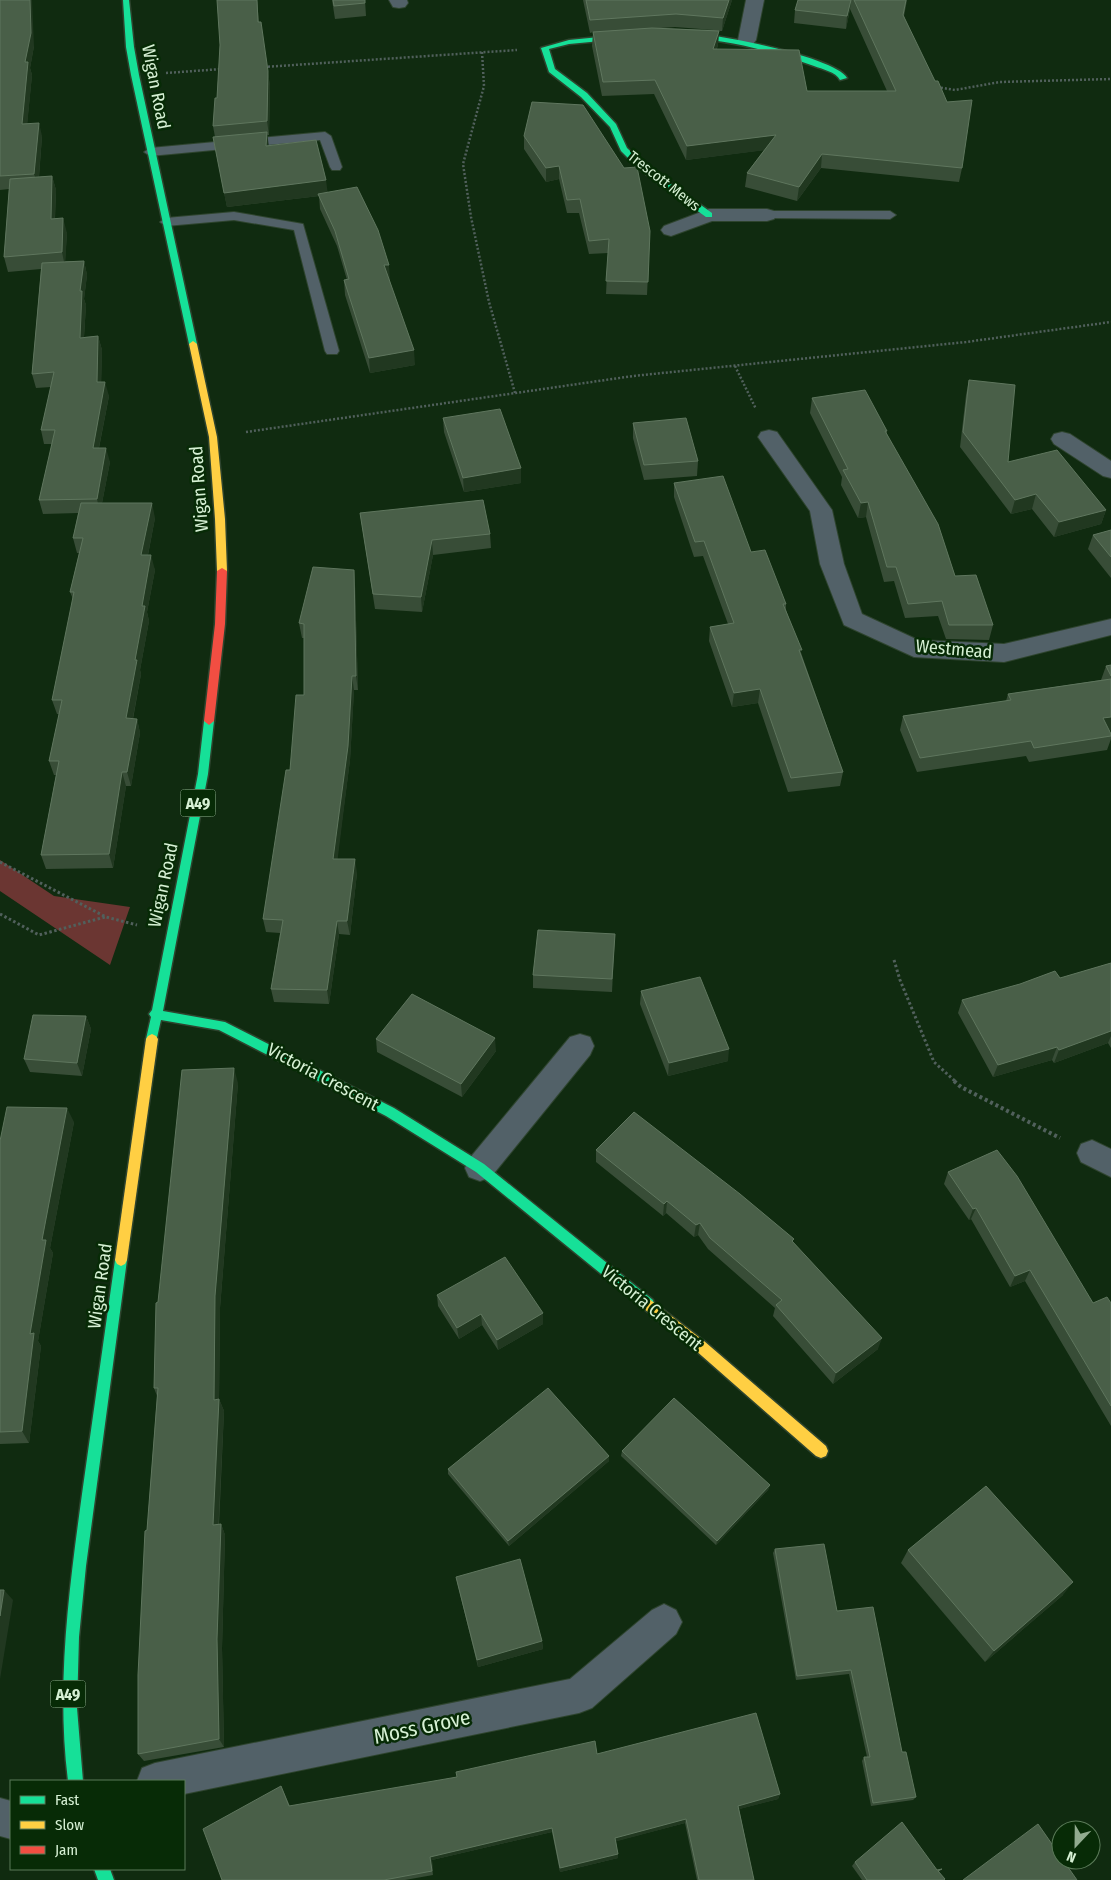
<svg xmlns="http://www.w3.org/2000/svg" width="1111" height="1880" font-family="'Fira Sans Condensed',sans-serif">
<rect width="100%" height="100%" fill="#102b10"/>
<!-- green -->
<polygon fill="#6b3632" points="0,860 54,896 130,907 110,965 0,891"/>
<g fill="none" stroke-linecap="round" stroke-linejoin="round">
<!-- lane casing -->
<g stroke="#2e442e" stroke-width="2">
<g id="lane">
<polygon points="325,132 331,136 342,167 340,170 332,170 330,167 320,140 150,156 144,152 150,148"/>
<polygon points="767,211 890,211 896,215 890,219 763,218 761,215 763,212"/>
<polygon points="234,212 303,224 339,351 337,354 327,354 325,351 294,230 234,220 166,226 160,222 166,218"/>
</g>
</g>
<!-- street casing -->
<g stroke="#2e442e" stroke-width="2">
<g id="street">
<polygon points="389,0 407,0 408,3 405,7 399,8 393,7"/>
<polygon points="746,0 764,0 756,40 753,44 747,45 741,44 738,40"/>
<polygon points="709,209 767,209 774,211 777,215 774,219 767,221 712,221 671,236 664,234 661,230 664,226"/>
<polygon points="769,430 777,432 832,510 844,564 862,614 918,640 1004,644 1111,619 1111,635 1004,662 914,657 844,625 820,564 810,511 758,437 761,432"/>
<polygon points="1062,432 1070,434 1111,461 1111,478 1103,476 1054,444 1051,439 1054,434"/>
<polygon points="580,1034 590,1037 594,1046 590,1055 491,1177 480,1181 469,1177 465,1168 469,1159 570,1037"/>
<polygon points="1092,1140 1111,1149 1111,1177 1081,1162 1077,1153 1081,1144"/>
<polygon points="664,1604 676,1610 682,1622 676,1634 592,1708 579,1713 184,1794 184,1781 137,1781 142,1768 155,1763 570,1679 652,1610"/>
<polygon points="0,1798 11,1801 11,1839 0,1836"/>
</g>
</g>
<!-- fast casing -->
<g stroke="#2e442e" stroke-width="3">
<g id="fast">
<polygon points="123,0 129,0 134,47 139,75 197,344 193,347 189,344 131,75 126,47"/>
<path d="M678 33C704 30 836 57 847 78L840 80C836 72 822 69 814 66 770 50 727 40 681 37L677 35Z"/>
<polygon points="630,34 634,36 633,38 569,44 549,49 555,69 587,93 616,124 627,148 645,165 712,213 712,217 706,217 639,169 621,151 610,127 581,97 549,72 541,48 569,40"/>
<polygon points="209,717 214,721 208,774 163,1011 225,1022 394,1108 484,1164 653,1300 654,1304 653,1308 648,1310 643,1308 476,1172 386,1116 219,1030 161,1020 156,1042 152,1044 148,1042 146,1039 151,1017 149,1014 152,1010 198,774 204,721"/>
<path d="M121 1254 125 1256 127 1260 86 1566 79 1637 77 1708 83 1781H68C56 1684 69 1590 82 1494 93 1416 104 1338 115 1260L117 1256Z"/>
<polygon points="94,1869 110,1869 114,1880 98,1880"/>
</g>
</g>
<!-- slow casing -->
<g stroke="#2e442e" stroke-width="3">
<g id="slow">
<polygon points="193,341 197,344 217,437 225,519 227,571 222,574 217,571 215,519 209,437 189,344"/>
<polygon points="152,1034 156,1036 158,1039 127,1260 125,1264 121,1266 117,1264 115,1260 146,1039 148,1036"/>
<polygon points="648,1298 704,1341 826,1446 828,1451 826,1456 821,1458 816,1456 694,1349 643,1308 642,1304 643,1300"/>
</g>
</g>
<!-- jam casing -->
<g stroke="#2e442e" stroke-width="3">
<polygon id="jam" points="222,568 227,571 225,624 214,721 209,725 204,721 215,624 217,571"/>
</g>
<!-- path-far2 -->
<g stroke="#51605c" stroke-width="2.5" stroke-dasharray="2 2" stroke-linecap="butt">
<polyline points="482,52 484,86 463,164 471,217 489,302 515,393"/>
<polyline points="264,67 517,50"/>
<polyline points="166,73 222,69"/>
<polyline points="937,87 955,90 1000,82 1111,79"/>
<polyline points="735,366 756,409"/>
<polyline points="246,432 633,376 966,342 1111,322"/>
</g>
<!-- path-far1 -->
<g stroke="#51605c" stroke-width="3" stroke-dasharray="2.5 2.5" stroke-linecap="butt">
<polyline points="0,862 106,917 137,925"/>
<polyline points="0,914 39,935 105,917"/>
<polyline points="894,960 900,980 934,1062 956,1082"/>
</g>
<!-- path -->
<polyline stroke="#51605c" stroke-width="4" stroke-dasharray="3 3" stroke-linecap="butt" points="954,1081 961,1087 1060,1138"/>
<!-- lane -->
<use href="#lane" fill="#526168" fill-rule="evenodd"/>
<!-- street -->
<use href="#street" fill="#526168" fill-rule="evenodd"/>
<!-- fast -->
<use href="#fast" fill="#16e098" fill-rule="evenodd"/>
<!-- slow -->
<use href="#slow" fill="#ffcf43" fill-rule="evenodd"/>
<!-- jam -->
<use href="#jam" fill="#f24e42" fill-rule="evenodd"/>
</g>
<!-- wall -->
<g fill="#384d37" fill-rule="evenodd">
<polygon points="0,0 34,46 30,68 32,75 27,124 42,136 39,177 52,176 56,190 55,218 67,233 65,261 84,261 87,275 84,299 86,305 84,337 98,336 102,350 101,382 109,396 99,448 110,462 102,503 155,518 148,555 155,570 147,612 149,621 140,670 141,674 133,719 137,719 140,733 131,786 126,786 113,868 46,869 41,855 56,775 54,775 49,761 59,714 57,714 52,700 73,599 70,592 79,553 77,553 73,538 78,513 43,514 39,500 52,444 44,444 41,430 51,387 36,388 32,374 41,269 8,272 4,257 9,189 0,190"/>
<polygon points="217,0 257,0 259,22 270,86 269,135 267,135 268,146 328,192 390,279 389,280 415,365 370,373 345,295 344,280 347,280 337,246 320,209 319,196 227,207 213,137 215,137 213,126 217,98 220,45"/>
<polygon points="332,0 365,0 366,16 335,19"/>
<path d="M583 0H732L722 31H719L718 44 717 49 807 91H887L850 9 846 29 794 23 795 10 798 0H907L904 16 962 168 959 182 821 168 797 201 745 187 747 173 764 150 686 160 654 94 602 96 592 46 593 32 590 33ZM675 27 714 30 661 28Z"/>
<polygon points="524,136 650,231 647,295 606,294 608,253 589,254 579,213 567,213 559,179 546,182 524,149"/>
<polygon points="969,380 1008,462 1106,510 1101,524 1054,537 1032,509 1011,514 960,447 966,395"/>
<polygon points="812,398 887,431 887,434 955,576 993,625 989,640 946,639 938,616 905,618 894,581 884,582 866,517 858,518 841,485 842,477 810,413"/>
<polygon points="443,418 521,483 464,492 444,432"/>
<polygon points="633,423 698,461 697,476 644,480 633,438"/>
<polygon points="674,483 751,552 786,604 786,610 843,772 840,786 788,792 758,703 732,707 709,641 710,627 728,624 703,556 694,557 674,497"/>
<polygon points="360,513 490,534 491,548 433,555 422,612 375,609"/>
<polygon points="1111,530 1111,578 1088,549 1093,535"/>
<polygon points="354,570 355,584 358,690 354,690 350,760 337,859 357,873 350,935 339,934 329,1004 274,1002 271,989 280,933 266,932 263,919 304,695 304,638 302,638 299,623"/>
<polygon points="1111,665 1111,730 1109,731 1111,734 1111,739 1107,750 1029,762 1026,756 917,772 900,730 903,716 1006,701 1008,694 1101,680 1106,666"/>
<polygon points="615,934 612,992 533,988 533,975"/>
<polygon points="1111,963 1111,1048 1108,1043 1054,1063 1052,1060 993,1077 958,1013 962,1000 1060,978"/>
<polygon points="641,991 728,1061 668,1076 640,1004"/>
<polygon points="86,1016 91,1029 82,1076 30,1072 24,1059"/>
<polygon points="376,1039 496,1051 462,1097 377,1052"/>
<polygon points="238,1083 220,1308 219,1399 224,1411 219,1525 221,1524 225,1535 222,1648 224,1747 144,1761 138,1754 147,1530 157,1396 154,1388 158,1302"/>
<polygon points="74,1122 50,1248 53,1253 38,1341 41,1346 29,1443 0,1444 0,1141"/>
<polygon points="596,1150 793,1242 878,1349 833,1384 773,1316 775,1308 708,1249 698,1235 694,1237 666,1213 663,1216 596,1162"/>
<polygon points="948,1172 1093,1303 1111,1303 1111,1426 1025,1281 1010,1287 971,1219 969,1220 944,1184"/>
<polygon points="437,1295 543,1313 543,1324 498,1350 482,1325 459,1339 438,1306"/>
<polygon points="622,1451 770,1485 768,1490 716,1545 621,1456"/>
<polygon points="609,1456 609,1461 509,1546 448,1474 448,1469"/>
<polygon points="775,1549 837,1611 902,1752 916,1797 913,1800 871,1806 862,1761 864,1757 867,1757 849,1674 796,1680 773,1553"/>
<polygon points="908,1550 1063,1595 985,1662 901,1563"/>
<polygon points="456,1577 542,1641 543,1649 478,1667 458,1586"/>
<polygon points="597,1754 780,1794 778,1799 739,1809 754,1880 697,1880 685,1823 616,1841 618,1858 560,1872 552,1832 432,1860 433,1875 405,1880 222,1880 281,1786 290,1806"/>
<polygon points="855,1862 939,1871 944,1880 862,1880 852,1866"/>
</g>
<!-- shaded-wall -->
<g fill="#213820">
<polygon points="30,0 32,0 34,46 30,68 32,75 26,137 22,124 25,62"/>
<polygon points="729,0 732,0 722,31 723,18"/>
<polygon points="851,0 850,9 846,29 847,16"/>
<polygon points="719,31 718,44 712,63 713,49"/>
<polygon points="268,71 270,86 269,135 267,121"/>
<polygon points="39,123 42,136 38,187 34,174"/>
<polygon points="267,132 269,147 266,146"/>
<polygon points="776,135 775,149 686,160 687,146"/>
<polygon points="822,154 821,168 797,201 799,187"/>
<polygon points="559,166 559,179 546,182 546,168"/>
<polygon points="52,176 56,190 54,234 51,219"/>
<polygon points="326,180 328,195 318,194 319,196 227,207 224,193"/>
<polygon points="63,218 67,233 65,267 62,252"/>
<polygon points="84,261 87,275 84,299 86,305 83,352 80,338 80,291"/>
<polygon points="384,265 389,265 390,279 385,280"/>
<polygon points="98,336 102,350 101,396 97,382"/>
<polygon points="414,350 415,365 370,373 369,358"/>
<polygon points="105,382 109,396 96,462 93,448"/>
<polygon points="106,448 110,462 100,513 97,499"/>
<polygon points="521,468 521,483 464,492 463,478"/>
<polygon points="1036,494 1032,509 1011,514 1015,500"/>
<polygon points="868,502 866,517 858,518 861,503"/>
<polygon points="152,503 155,518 145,570 141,555"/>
<polygon points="1106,510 1101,524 1054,537 1059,522"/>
<polygon points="432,540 433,555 422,612 421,597"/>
<polygon points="151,555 155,570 147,612 149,621 140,670 141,674 130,733 126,718 135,660 142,606"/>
<polygon points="354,570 355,584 358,690 356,676"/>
<polygon points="352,676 354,690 350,760 336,872 333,859"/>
<polygon points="760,689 758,703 732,707 734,693"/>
<polygon points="1111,717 1111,730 1098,733 1103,718"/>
<polygon points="137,719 140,733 131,786 127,772"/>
<polygon points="122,772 126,786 113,868 109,854"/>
<polygon points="355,859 357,873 350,935 347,921"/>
<polygon points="337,921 339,934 329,1004 327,990"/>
<polygon points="86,1016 91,1029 82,1076 77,1063"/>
<polygon points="1111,1031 1111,1036 1108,1043 1054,1063 1059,1050"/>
<polygon points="495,1038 496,1051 462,1097 461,1084"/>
<polygon points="1057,1047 1052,1060 993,1077 998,1065"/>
<polygon points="729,1049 728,1061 668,1076 669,1063"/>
<polygon points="234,1068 238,1083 220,1308 219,1403 219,1399 224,1411 218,1535 213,1525 215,1296"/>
<polygon points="67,1108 74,1122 50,1248 53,1253 38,1341 41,1346 29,1443 22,1431 30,1334 42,1240"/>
<polygon points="667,1201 666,1213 663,1216 664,1204"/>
<polygon points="976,1208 971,1219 969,1220 973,1209"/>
<polygon points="700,1223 698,1235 694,1237 696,1225"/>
<polygon points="1030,1270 1025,1281 1010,1287 1015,1276"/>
<polygon points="543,1313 543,1324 498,1350 497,1340"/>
<polygon points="481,1314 482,1325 459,1339 457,1328"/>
<polygon points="882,1338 878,1349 833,1384 836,1373"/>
<polygon points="609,1456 609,1461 509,1546 508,1541"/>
<polygon points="770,1485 768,1490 716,1545 717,1541"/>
<polygon points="221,1524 225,1535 222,1648 224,1747 219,1739 217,1639"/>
<polygon points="1073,1582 1063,1595 985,1662 994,1651"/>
<polygon points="4,1590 13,1600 0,1679 0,1616"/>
<polygon points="542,1641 543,1649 478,1667 477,1660"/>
<polygon points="780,1794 778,1799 736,1810 738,1806"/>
<polygon points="686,1819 685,1823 614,1842 615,1838"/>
<polygon points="552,1828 552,1832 432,1860 433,1875 430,1857"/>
<polygon points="618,1854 618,1858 560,1872 560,1868"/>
</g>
<!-- building -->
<g fill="#495f48" stroke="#5f765e">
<polygon points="0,0 30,0 31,33 25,62 28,62 22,124 39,123 34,174 0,176"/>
<polygon points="217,0 257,0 258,22 261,22 268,71 267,121 213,126 215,98 217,98 220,45"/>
<polygon points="333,0 365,0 365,3 334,6"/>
<polygon points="586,0 729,0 723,18 676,14 590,20"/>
<polygon points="798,0 851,0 847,16 795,10"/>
<polygon points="854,0 906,0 903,15 935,81 938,81 947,102 972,100 962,168 822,154 799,187 747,173 776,135 687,146 655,80 603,82 593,32 652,28 719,31 713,49 799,50 807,91 896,91"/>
<polygon points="532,102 583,105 624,168 637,167 650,231 648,282 606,281 609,239 589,241 580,199 567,200 559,166 546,168 524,136"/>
<polygon points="267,132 266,146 316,140 326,180 224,193 213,137"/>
<polygon points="52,176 51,219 63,218 62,252 4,257 10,179"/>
<polygon points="357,187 378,230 389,265 384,265 414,350 369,358 344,280 349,279 335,231 318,194"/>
<polygon points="84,261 80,291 82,291 80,338 98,336 97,382 105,382 93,448 106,448 97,499 39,500 55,430 41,430 54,372 32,374 42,263"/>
<polygon points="969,380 1015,385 1008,462 1057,450 1106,510 1059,522 1036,494 1015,500 963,432"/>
<polygon points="865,390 887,431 885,431 938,524 955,576 976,575 993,625 949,625 942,601 908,604 896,567 887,567 868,502 861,503 843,470 848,469 812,398"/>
<polygon points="500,409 521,468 463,478 443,418"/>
<polygon points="686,418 698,461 644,465 633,423"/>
<polygon points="723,476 751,552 765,550 786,604 783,604 802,650 799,650 843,772 791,778 760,689 734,693 710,627 734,623 704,541 695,542 674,483"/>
<polygon points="483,500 490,534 432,540 421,597 373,594 360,513"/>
<polygon points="81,503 152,503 141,555 151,555 142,606 145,606 135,660 137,660 126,718 137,719 127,772 122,772 109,854 41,855 59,761 49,761 62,700 52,700 74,592 70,592 83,538 73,538"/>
<polygon points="1111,530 1111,557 1093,535"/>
<polygon points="313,567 354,570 356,676 352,676 348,746 333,859 355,859 347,921 337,921 327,990 271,989 283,920 263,919 286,770 290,770 296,695 304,695 304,624 299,623"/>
<polygon points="1111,665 1111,676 1106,666"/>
<polygon points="1111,679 1111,717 1103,718 1111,734 1111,736 1034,748 1031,741 920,758 903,716 1011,700 1008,694"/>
<polygon points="538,930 615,934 612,979 533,975"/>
<polygon points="1111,963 1111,1031 1059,1050 1057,1047 998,1065 962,1000 1020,984 1055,971 1060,978"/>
<polygon points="700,977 729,1049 669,1063 641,991"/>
<polygon points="412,994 495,1038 461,1084 376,1039"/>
<polygon points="33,1015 86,1016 77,1063 24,1059"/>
<polygon points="234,1068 215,1296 214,1400 219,1399 213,1525 221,1524 217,1639 219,1739 138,1754 138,1675 145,1531 147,1530 158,1388 154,1388 156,1303 158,1302 182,1070"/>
<polygon points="7,1107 67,1108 42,1240 46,1240 30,1334 34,1333 22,1431 0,1432 0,1141"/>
<polygon points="634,1112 740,1194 794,1239 792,1241 882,1338 836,1373 776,1305 782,1300 710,1238 700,1223 696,1225 667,1201 664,1204 596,1150"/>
<polygon points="997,1150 1017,1176 1093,1303 1107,1297 1111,1303 1111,1406 1030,1270 1015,1276 976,1208 973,1209 948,1172"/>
<polygon points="505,1257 543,1313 497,1340 481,1314 457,1328 437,1295"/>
<polygon points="548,1388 609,1456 508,1541 448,1469"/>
<polygon points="674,1398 770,1485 717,1541 622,1451"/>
<polygon points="986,1486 1073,1582 994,1651 908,1550"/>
<polygon points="824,1544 837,1611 873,1607 902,1752 906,1752 916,1797 873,1803 864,1757 870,1757 851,1670 797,1676 775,1549"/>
<polygon points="520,1559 542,1641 477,1660 456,1577"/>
<polygon points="0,1590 4,1590 0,1616"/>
<polygon points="756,1713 780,1794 738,1806 754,1880 699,1880 686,1819 615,1838 618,1854 560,1868 552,1828 430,1857 432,1871 384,1880 222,1880 203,1829 281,1786 289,1806 457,1777 456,1772 595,1741 597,1754"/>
<polygon points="902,1822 937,1870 942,1869 938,1871 945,1879 944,1880 867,1880 855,1862"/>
<polygon points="1038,1824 1061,1857 1061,1860 1063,1860 1077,1880 963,1880"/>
</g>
<g text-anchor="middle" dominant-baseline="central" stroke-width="5" stroke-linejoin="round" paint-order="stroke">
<!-- far-street labels -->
<g font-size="15" fill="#d6f0d4" stroke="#072b06">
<text transform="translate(664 181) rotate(38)">Trescott Mews</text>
</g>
<!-- shield labels -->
<g fill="#072b06" stroke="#98b596" stroke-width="1">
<rect x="180.5" y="789.5" width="35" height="27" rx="4"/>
<rect x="50.5" y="1680.5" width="35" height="27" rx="4"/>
</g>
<g font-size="16" font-weight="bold" fill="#d6f0d4">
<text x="198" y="803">A49</text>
<text x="68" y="1694">A49</text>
</g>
<!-- street labels -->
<g font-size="18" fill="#d6f0d4" stroke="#072b06">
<text transform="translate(156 87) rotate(79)">Wigan Road</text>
<text transform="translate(199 489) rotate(-94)">Wigan Road</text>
<text transform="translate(954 649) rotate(5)">Westmead</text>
<text transform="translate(163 885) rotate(-78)">Wigan Road</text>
<text transform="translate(323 1077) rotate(28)">Victoria Crescent</text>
<text transform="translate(100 1286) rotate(-82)">Wigan Road</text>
<text transform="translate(652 1308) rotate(39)">Victoria Crescent</text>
</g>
<!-- near-street labels -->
<g font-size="21" fill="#d6f0d4" stroke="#072b06">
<text transform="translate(422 1727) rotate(-12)">Moss Grove</text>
</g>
</g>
<!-- legend -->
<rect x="10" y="1780" width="175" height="90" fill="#072b06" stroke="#5a7a58"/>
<rect x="20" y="1796" width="25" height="8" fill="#16e098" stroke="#5a7a58"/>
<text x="55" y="1805" font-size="15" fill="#d6f0d4">Fast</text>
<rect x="20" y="1821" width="25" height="8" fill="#ffcf43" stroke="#5a7a58"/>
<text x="55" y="1830" font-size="15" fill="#d6f0d4">Slow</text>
<rect x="20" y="1846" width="25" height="8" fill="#f24e42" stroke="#5a7a58"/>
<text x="55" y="1855" font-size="15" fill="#d6f0d4">Jam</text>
<!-- north arrow -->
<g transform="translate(1076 1845) rotate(202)"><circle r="24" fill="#072b06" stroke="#5a7a58"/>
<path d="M0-4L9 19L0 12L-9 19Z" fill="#91ab8f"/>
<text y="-8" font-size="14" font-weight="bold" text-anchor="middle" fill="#d6f0d4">N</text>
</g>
</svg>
